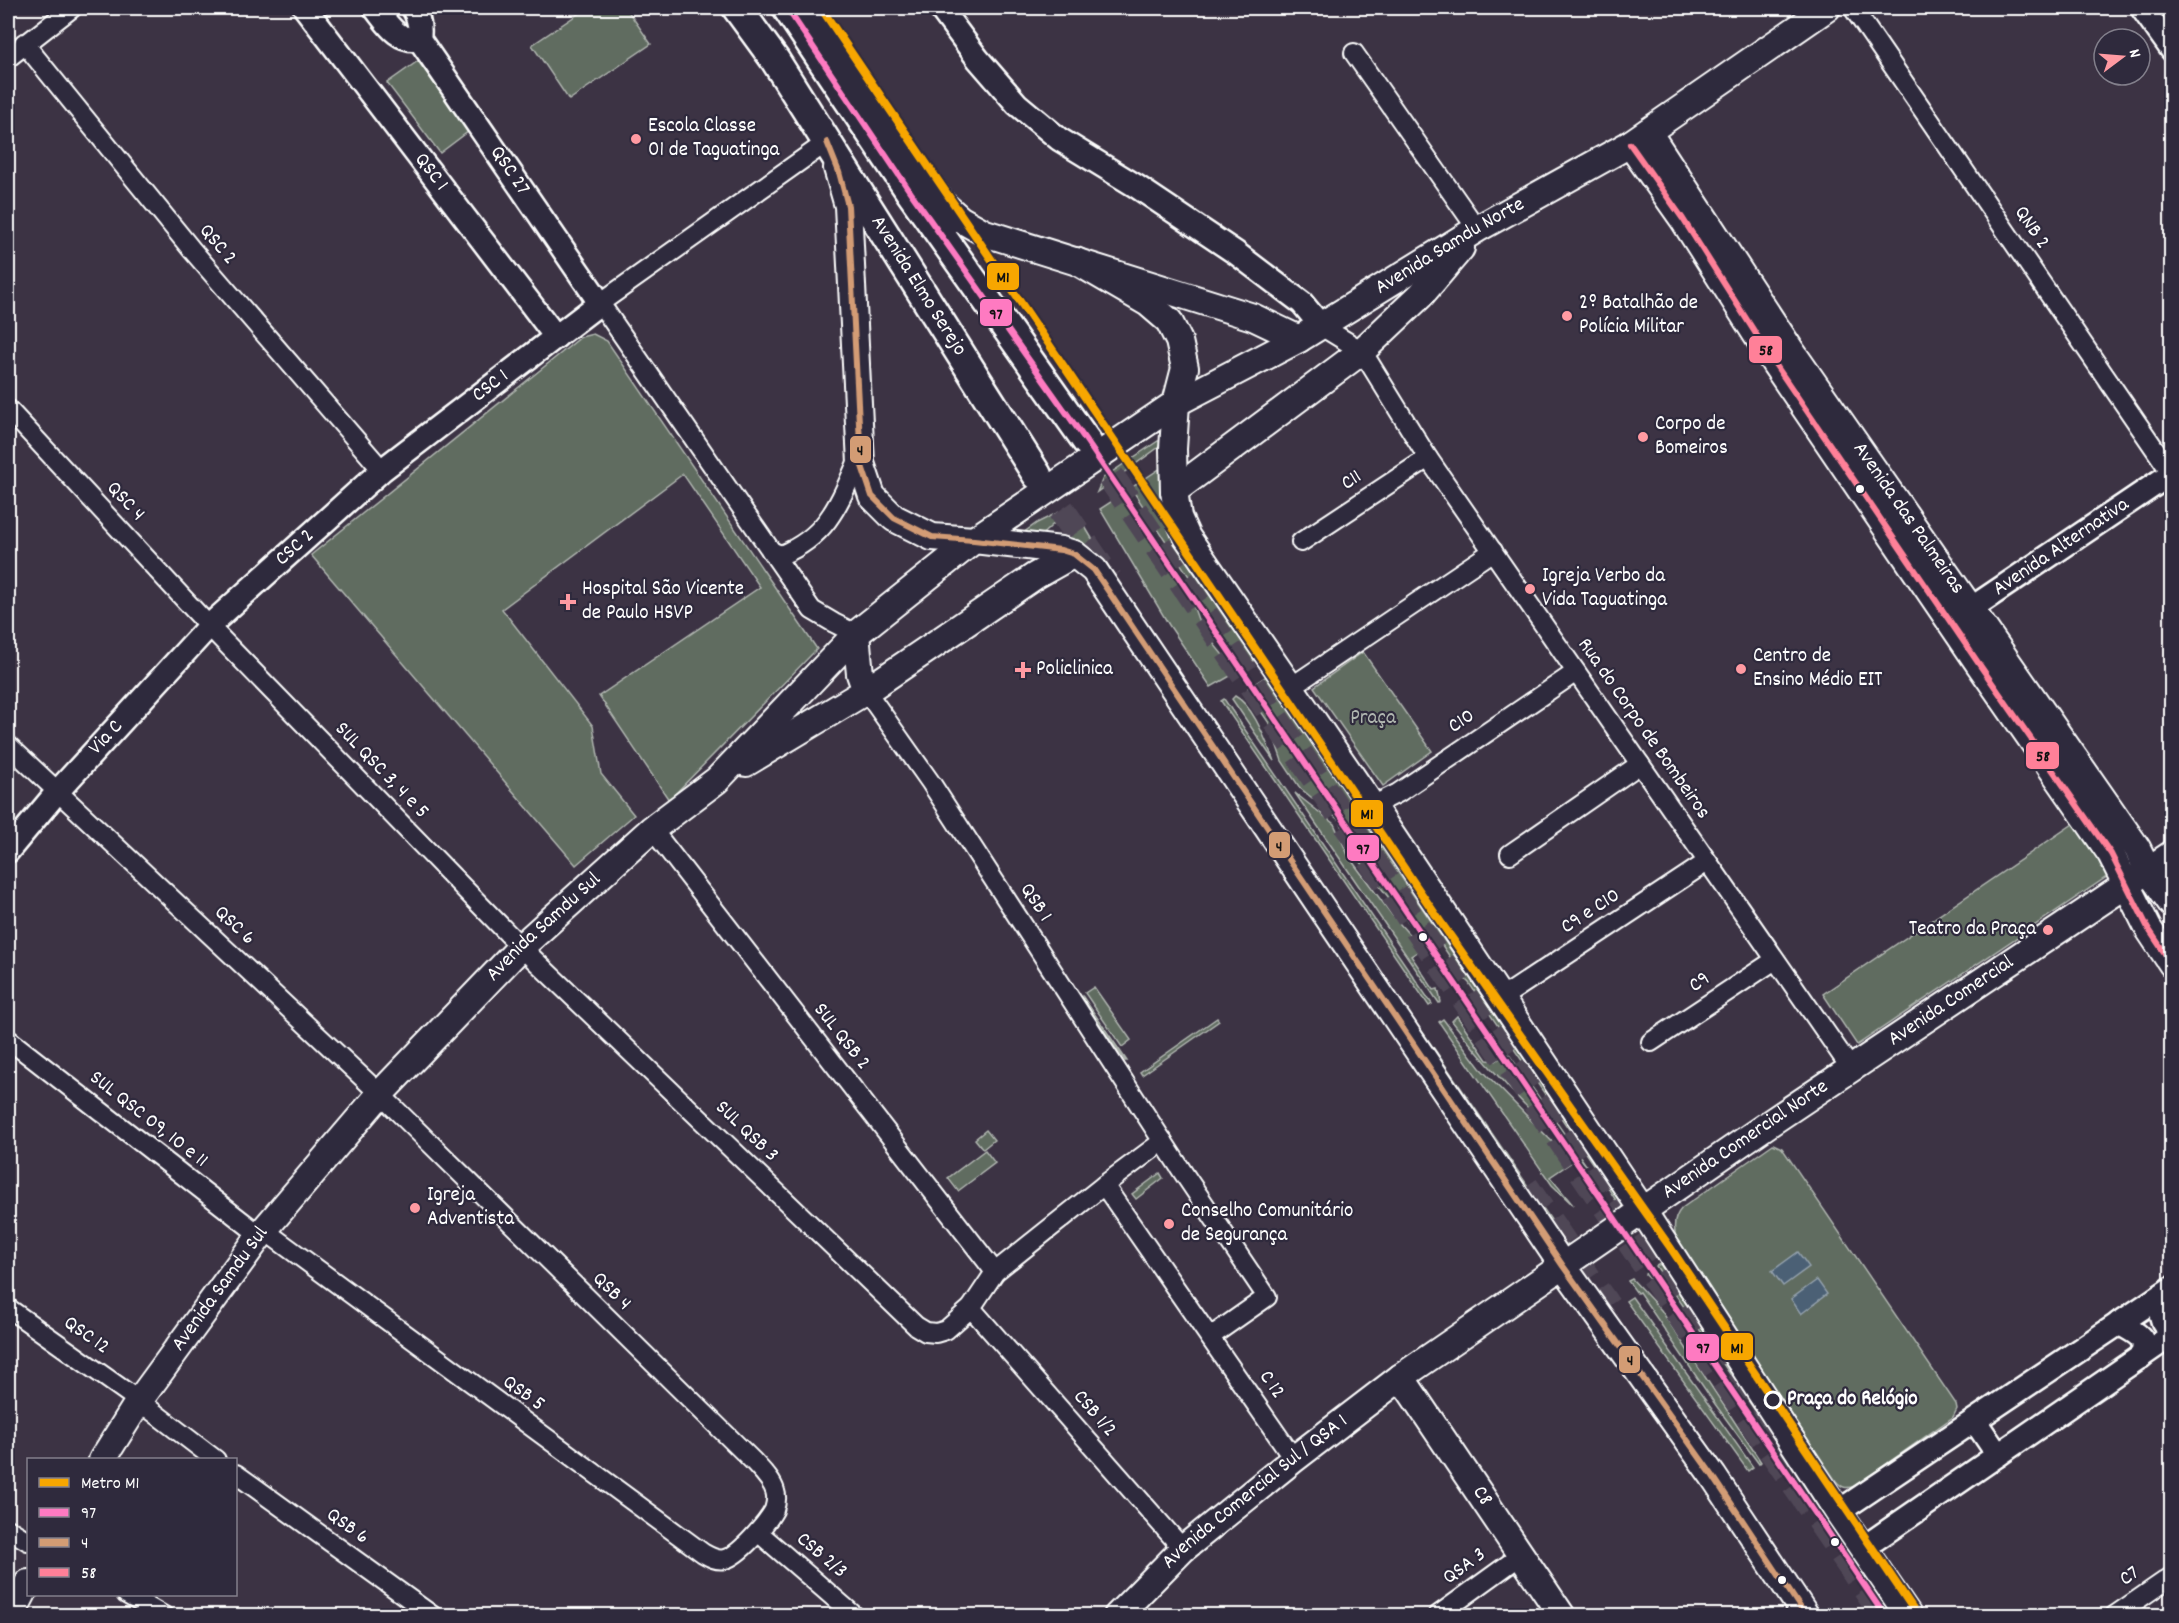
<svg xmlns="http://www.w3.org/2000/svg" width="2179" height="1623" font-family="Dekko,sans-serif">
<rect width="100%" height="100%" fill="#3c3344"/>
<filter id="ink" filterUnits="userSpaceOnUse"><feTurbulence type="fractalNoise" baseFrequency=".0167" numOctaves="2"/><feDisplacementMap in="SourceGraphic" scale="12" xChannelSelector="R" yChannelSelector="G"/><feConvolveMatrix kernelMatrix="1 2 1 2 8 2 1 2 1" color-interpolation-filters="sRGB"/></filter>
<g filter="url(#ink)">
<!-- green -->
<g fill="#606c61" stroke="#b0b6b0" stroke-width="1.5">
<polygon points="587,8 626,8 651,44 569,100 532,45"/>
<polygon points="418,61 469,131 440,153 387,83"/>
<polygon points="593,334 607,341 817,649 669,800 599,696 760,587 683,474 502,609 593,726 601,774 634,815 576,865 311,555 581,337"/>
<polygon points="1158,441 1161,441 1163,444 1097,492 1103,478"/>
<polygon points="1161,468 1160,488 1164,517 1186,555 1257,659 1253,661 1244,659 1228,651 1208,622 1196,587 1131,488"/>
<polygon points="1123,494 1189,594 1201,628 1222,654 1232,663 1232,675 1211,687 1169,625 1100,509"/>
<polygon points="1059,512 1065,513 1030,546 1009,543 1037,523"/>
<polygon points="1081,520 1144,626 1143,627 1051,548"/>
<polygon points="1363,652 1432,751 1383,786 1314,687"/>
<polygon points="1268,675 1387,856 1505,1030 1502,1032 1469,983 1459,973 1460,972 1438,939 1428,945 1403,916 1354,853 1340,821 1300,788 1282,761 1269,723 1249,694 1248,688"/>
<path d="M1235 696C1254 706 1266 742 1274 761L1232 699Z"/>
<polygon points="1224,699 1432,1004 1429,1006 1221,701"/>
<polygon points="1295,793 1334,824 1349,857 1392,915 1422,949 1411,956 1434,990 1438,989 1441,1002 1439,1003"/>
<polygon points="2076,822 2111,874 1857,1045 1823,994"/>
<polygon points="1094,987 1131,1040 1122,1047 1085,993"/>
<polygon points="1083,997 1127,1061 1125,1061 1083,1000"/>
<path d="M1457 1016 1487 1060 1496 1061 1508 1053 1586 1165C1538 1120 1492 1073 1452 1021Z"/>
<polygon points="1217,1018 1219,1021 1142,1075 1140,1072"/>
<polygon points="1443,1019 1480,1068 1572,1162 1550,1177 1573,1205 1552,1185 1439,1022"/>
<polygon points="1422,1031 1571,1249 1563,1254 1420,1033"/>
<polygon points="1517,1047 1627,1209 1623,1212 1597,1170 1514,1049"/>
<polygon points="986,1130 994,1140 983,1149 975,1139"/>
<path d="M1773 1144 1782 1148 1956 1404 1957 1409 1953 1417 1855 1486C1846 1489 1842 1488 1836 1481L1679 1248C1674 1233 1671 1220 1682 1208Z"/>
<polygon points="985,1150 995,1163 958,1191 948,1178"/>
<polygon points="1160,1173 1163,1178 1136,1199 1132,1194"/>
<polygon points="1660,1264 1782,1445 1780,1447 1656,1266"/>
<polygon points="1652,1269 1773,1449 1771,1451 1665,1294 1645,1274"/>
<polygon points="1632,1279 1661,1310 1761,1462 1759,1464 1715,1404 1639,1292 1637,1293 1628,1281"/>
<polygon points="1632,1297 1753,1467 1748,1471 1626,1301"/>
<polygon points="1784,1465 1878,1605 1877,1609 1781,1467"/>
</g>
<!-- water -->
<g fill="#4b6175" stroke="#93a0ac" stroke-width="1.5">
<polygon points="1798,1252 1809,1267 1783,1286 1772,1271"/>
<polygon points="1817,1280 1827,1294 1801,1314 1791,1299"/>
</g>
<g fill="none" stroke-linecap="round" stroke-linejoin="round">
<!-- primary-tunnel -->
<g stroke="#504757" stroke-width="28" stroke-dasharray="28 14" stroke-linecap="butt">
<polyline points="1087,442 1885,1616"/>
<polyline points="1037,475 1109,580"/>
<polyline points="1525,1187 1607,1307"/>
</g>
<!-- minor casing -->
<g stroke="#fff" stroke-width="22">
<g id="minor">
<polyline points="1853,8 2172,474"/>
<polyline points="24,43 192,250 382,470"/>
<polyline points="1354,53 1477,229"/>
<polyline points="8,58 72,8"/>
<polyline points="827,142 600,303 812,610 834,623 856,634"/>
<polyline points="1321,326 1362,351 1428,458 1852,1070"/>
<polyline points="8,409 209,626 521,947 916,1326 926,1332 936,1333 946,1330 971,1308 995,1272 1104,1185 1163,1141"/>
<polyline points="1301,542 1428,458"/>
<path d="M771 551 781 555C830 535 840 500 860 456"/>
<polyline points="1291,687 1493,551"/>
<polyline points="866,691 931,783 1184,1174 1267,1297 1210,1337"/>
<path d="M8 745 380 1094 753 1461C761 1470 772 1480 775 1491 777 1497 776 1504 774 1510 767 1523 740 1555 725 1559 717 1561 710 1557 703 1553L264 1230"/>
<polyline points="1372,806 1398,793 1576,672"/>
<polyline points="652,829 995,1272"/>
<polyline points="1510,854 1640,764"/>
<polyline points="1500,999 1707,862"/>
<polyline points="8,1039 261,1236"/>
<polyline points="1651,1042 1775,960"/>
<polyline points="1104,1185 1294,1459"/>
<polyline points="8,1308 139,1401 216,1460"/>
<polyline points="971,1308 1183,1549"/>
<polyline points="236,1474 433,1616"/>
<polyline points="8,1529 28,1541"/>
<polyline points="758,1532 855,1616"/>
<polyline points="126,1594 164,1616"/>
<polyline points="1437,1616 1520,1556"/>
<polyline points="2114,1616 2172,1576"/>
</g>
</g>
<!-- tertiary casing -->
<g stroke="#fff" stroke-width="27">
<g id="tertiary">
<path id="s1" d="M305 8 556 337"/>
<path d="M375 8C387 23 397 42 419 39"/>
<polyline points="940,8 978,59 1017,104 1059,139 1136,186 1236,253 1302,303 1321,326"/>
<polyline points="2142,8 2172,50"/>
<path id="s2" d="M1957 618 2172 473"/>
<path id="s3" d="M8 851 58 791 209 626 382 470 600 303 419 39C421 27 419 18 413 8"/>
<polyline points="2156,1299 2163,1322 2169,1331 2172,1332"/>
<path d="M2119 1323C2134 1333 2150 1336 2141 1357"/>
<polyline points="1975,1421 1998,1455"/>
<polyline points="1838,1512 2172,1288"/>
<polyline points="1863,1548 2172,1335"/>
</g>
</g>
<!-- secondary casing -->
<g stroke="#fff" stroke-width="30">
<g id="secondary">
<polyline points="807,15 943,204 960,219 985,233 1253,317 1299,339"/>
<path id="s4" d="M1648 132 1792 352 2137 848 2148 870 2172 904"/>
<polyline points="1630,144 1683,219 1775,364 1979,664 2111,854 2148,928 2172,964"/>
<polyline points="837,168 848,206 861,463 872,496 894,518 932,537 974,540 1061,550 1074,554 1094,570 1563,1266 1713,1476 1806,1616"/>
<polyline points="1076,261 1148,303 1169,321 1179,341 1185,368 1176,403 1173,449 1174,491 1178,517 1187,537 1372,806 1643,1211 1838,1512 1909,1616"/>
<polyline points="1174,491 1362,351 1421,295 1461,248"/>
<polyline points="856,634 860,674 866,691"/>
<polyline points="746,763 866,691 1035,576 1074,554"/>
<path id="s5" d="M1401 1377 1562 1616"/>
<path id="s6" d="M102 1460 139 1401 264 1230 380 1094 521 947 652 829 717 780 856 634 974 540 1176 403 1299 339 1477 229 1630 144 1827 8"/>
<polyline points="11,1616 28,1583"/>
<path id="s7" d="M1117 1616 1183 1549 1294 1459 1401 1377 1770 1123 2172 854"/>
</g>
</g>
<!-- primary casing -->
<g stroke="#fff" stroke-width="33">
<g id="primary">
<path id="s8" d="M737 8 775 60 1037 475"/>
<polyline points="787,8 911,193 1087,442"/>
</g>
</g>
<!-- minor -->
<use href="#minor" stroke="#2f2a3d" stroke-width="18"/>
<!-- tertiary -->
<use href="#tertiary" stroke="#2f2a3d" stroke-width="22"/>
<!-- secondary -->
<use href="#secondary" stroke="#2f2a3d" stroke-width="26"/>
<!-- primary -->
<use href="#primary" stroke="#2f2a3d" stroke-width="28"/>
<!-- bus-1 casing -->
<g stroke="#2f2a3d" stroke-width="10">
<polyline id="bus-1" points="787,8 911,193 1087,442 1885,1616"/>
</g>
<!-- bus-2 casing -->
<g stroke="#2f2a3d" stroke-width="10">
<polyline id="bus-2" points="827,142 839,172 848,206 861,463 872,496 894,518 932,537 974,540 1061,550 1074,554 1094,570 1563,1266 1713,1476 1806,1616"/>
</g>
<!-- bus-3 casing -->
<g stroke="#2f2a3d" stroke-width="10">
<polyline id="bus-3" points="1630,144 1683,219 1775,364 1979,664 2111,854 2148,928 2172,964"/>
</g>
<!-- bus-1 -->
<use href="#bus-1" stroke="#fe7ac1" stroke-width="6"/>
<!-- bus-2 -->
<use href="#bus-2" stroke="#d39c74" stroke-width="6"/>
<!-- bus-3 -->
<use href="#bus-3" stroke="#ff8098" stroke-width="6"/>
<!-- metro-1 casing -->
<g stroke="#2f2a3d" stroke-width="12">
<polyline id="metro-1" points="821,8 1442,924 1670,1247 1918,1616"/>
</g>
<!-- metro-1 -->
<use href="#metro-1" stroke="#f7a600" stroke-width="8"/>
</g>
</g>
<!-- markers -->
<g fill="#ff9aa2" stroke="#2f2a3d" stroke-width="2">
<circle cx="636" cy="139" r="6"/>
<circle cx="1567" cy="316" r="6"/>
<circle cx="1643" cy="437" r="6"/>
<circle cx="1530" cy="589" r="6"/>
<path d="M565 593h6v6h6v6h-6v6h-6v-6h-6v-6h6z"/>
<circle cx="1741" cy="669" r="6"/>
<path d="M1020 661h6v6h6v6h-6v6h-6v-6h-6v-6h6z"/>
<circle cx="2048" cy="930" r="6"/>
<circle cx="415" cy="1208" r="6"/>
<circle cx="1169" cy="1224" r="6"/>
</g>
<g fill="#fff" stroke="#2f2a3d" stroke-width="2">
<circle cx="1860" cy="489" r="5"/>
<circle cx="1423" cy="937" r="5"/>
<circle cx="1835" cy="1542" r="5"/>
<circle cx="1782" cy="1580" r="5"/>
</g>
<circle fill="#2f2a3d" stroke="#fff" stroke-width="3" cx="1773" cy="1400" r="8"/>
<g text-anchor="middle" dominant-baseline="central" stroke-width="4.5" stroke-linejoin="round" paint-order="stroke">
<!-- poi labels -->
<g font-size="21" fill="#fff" stroke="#2f2a3d" text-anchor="start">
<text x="648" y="127">Escola Classe<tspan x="648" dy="24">01 de Taguatinga</tspan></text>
<text x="1579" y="304">2º Batalhão de<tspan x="1579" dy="24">Polícia Militar</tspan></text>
<text x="1655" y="425">Corpo de<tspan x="1655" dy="24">Bomeiros</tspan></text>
<text x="1542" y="577">Igreja Verbo da<tspan x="1542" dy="24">Vida Taguatinga</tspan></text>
<text x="582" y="590">Hospital São Vicente<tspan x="582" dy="24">de Paulo HSVP</tspan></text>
<text x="1753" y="657">Centro de<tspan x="1753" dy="24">Ensino Médio EIT</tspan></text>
<text x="1036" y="670">Policlinica</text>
<text x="2036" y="930" text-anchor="end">Teatro da Praça</text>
<text x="427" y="1196">Igreja<tspan x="427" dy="24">Adventista</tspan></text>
<text x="1181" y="1212">Conselho Comunitário<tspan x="1181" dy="24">de Segurança</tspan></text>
</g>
<!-- street labels -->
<g font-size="21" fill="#fff" stroke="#2f2a3d">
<text transform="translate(509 171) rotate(56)">QSC 27</text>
<text stroke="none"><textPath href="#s1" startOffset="207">QSC 1</textPath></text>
<text transform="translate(2031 228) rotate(56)">QNB 2</text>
<text transform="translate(217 245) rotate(50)">QSC 2</text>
<text stroke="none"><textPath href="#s6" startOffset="1834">Avenida Samdu Norte</textPath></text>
<text stroke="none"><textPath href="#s8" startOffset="332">Avenida Elmo Serejo</textPath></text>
<text stroke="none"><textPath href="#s3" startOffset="672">CSC 1</textPath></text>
<text transform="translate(1352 481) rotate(-34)">C11</text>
<text transform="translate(125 502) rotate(47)">QSC 4</text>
<text stroke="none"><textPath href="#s4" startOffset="466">Avenida das Palmeiras</textPath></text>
<text stroke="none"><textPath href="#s2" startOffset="126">Avenida Alternativa</textPath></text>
<text stroke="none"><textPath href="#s3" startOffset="418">CSC 2</textPath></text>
<text transform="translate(1462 722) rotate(-34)">C10</text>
<text transform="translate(1643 729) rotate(55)">Rua do Corpo de Bombeiros</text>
<text stroke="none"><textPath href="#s3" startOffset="150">Via C</textPath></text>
<text transform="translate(381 771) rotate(46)">SUL QSC 3, 4 e 5</text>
<text transform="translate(1035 903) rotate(57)">QSB 1</text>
<text transform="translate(1591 912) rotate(-33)">C9 e C10</text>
<text transform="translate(234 926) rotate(43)">QSC 6</text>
<text stroke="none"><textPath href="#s6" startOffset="694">Avenida Samdu Sul</textPath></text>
<text transform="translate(1700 983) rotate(-34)">C9</text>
<text stroke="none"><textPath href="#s7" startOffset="1038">Avenida Comercial</textPath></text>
<text transform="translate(841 1037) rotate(52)">SUL QSB 2</text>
<text transform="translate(148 1120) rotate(38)">SUL QSC 09, 10 e 11</text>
<text transform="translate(746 1132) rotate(44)">SUL QSB 3</text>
<text stroke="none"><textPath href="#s7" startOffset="790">Avenida Comercial Norte</textPath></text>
<text stroke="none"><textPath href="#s6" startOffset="208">Avenida Samdu Sul</textPath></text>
<text transform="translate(611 1292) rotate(45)">QSB 4</text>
<text transform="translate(86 1336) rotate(35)">QSC 12</text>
<text transform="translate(1271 1385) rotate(55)">C 12</text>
<text transform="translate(523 1394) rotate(36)">QSB 5</text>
<text transform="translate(1094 1414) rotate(49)">CSB 1/2</text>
<text stroke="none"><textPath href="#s7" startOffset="186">Avenida Comercial Sul / QSA 1</textPath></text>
<text stroke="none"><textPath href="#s5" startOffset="144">C8</textPath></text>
<text transform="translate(347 1527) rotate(36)">QSB 6</text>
<text transform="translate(821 1556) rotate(40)">CSB 2/3</text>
<text transform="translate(1465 1567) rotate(-36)">QSA 3</text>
<text transform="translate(2130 1577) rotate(-35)">C7</text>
</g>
<!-- park labels -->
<g font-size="21" fill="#b0b6b0" stroke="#2f2a3d">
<text x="1373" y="719">Praça</text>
</g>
<!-- stop labels -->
<g font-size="21" font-weight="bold" fill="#fff" stroke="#2f2a3d" text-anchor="start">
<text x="1787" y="1400">Praça do Relógio</text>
</g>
</g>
<g stroke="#2f2a3d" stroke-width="2">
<rect x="986" y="262" width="34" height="29" rx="6" fill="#f7a600"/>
<rect x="979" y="298" width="34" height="29" rx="6" fill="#fe7ac1"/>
<rect x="1748" y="335" width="35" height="29" rx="6" fill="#ff8098"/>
<rect x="849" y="435" width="23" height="29" rx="6" fill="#d39c74"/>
<rect x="2025" y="741" width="35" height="29" rx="6" fill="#ff8098"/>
<rect x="1350" y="799" width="34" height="29" rx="6" fill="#f7a600"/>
<rect x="1268" y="831" width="23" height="28" rx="6" fill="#d39c74"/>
<rect x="1346" y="834" width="34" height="28" rx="6" fill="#fe7ac1"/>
<rect x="1720" y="1332" width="34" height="29" rx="6" fill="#f7a600"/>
<rect x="1685" y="1333" width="35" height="29" rx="6" fill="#fe7ac1"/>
<rect x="1618" y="1345" width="23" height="29" rx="6" fill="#d39c74"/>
</g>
<g font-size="16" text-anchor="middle" font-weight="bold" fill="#111">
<text x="1003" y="282">M1</text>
<text x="996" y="319">97</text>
<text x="1766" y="355">58</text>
<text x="860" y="455">4</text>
<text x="2043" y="761">58</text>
<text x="1367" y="819">M1</text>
<text x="1279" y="851">4</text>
<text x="1363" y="854">97</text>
<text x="1737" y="1353">M1</text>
<text x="1703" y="1353">97</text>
<text x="1630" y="1365">4</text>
</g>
<!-- margin -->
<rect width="2179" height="1623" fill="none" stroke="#2f2a3d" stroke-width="30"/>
<rect x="15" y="15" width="2149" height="1593" fill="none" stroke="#fff" stroke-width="2" filter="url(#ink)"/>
<!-- legend -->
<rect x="27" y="1458" width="210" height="138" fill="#2f2a3d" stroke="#827f8b" stroke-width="1.5"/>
<rect x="39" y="1478" width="30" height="9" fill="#f7a600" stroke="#827f8b" stroke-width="1.5"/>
<text x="81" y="1488" font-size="18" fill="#ffffff">Metro M1</text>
<rect x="39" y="1508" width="30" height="9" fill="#fe7ac1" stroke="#827f8b" stroke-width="1.5"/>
<text x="81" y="1518" font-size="18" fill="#ffffff">97</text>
<rect x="39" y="1538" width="30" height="9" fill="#d39c74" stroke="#827f8b" stroke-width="1.5"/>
<text x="81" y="1548" font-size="18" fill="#ffffff">4</text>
<rect x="39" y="1568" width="30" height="9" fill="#ff8098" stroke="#827f8b" stroke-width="1.5"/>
<text x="81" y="1578" font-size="18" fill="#ffffff">58</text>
<!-- north arrow -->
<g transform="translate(2122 57) rotate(74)"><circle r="28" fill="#2f2a3d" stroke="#827f8b" stroke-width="1.5"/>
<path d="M0-4.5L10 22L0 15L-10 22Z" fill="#ff9aa2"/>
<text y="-9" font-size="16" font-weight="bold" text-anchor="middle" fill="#ffffff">N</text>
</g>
</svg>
